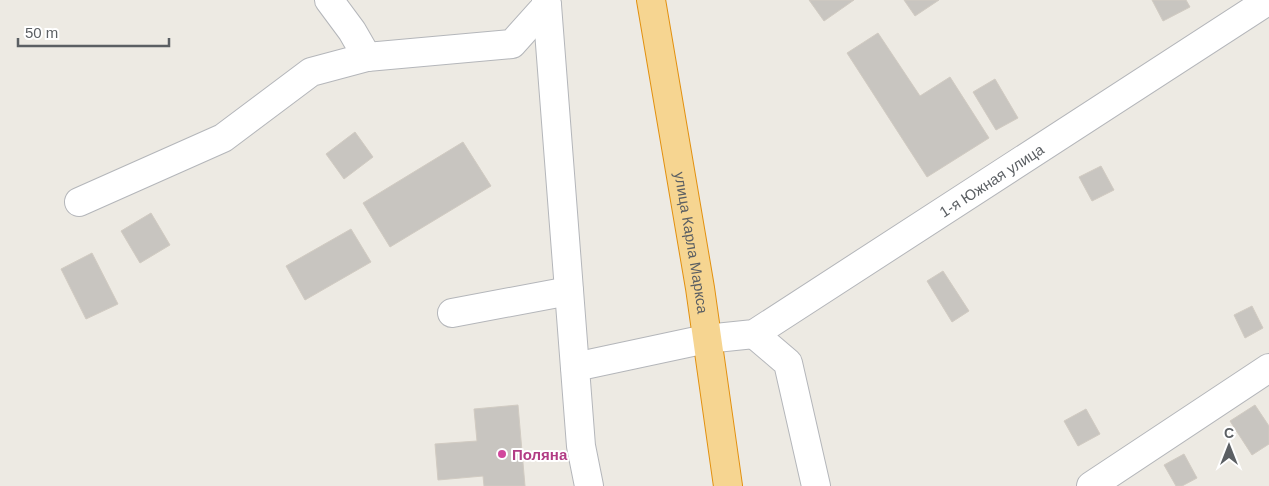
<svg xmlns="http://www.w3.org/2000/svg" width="1269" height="486" font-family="Helvetica,sans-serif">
<rect width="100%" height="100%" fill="#edeae3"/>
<!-- building -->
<g fill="#c8c5c0" stroke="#d1cbc2">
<polygon points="809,0 854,0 824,21"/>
<polygon points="904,0 939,0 915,16"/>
<polygon points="1152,0 1186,0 1190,7 1163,21"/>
<polygon points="878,33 920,96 950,77 989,138 927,177 847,53"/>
<polygon points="995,79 1018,118 996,130 973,92"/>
<polygon points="355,132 373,157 344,179 326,154"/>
<polygon points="463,142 491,186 390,247 363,203"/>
<polygon points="1101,166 1114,190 1092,201 1079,177"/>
<polygon points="151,213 170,245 140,263 121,231"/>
<polygon points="351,229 371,262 305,300 286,266"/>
<polygon points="92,253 118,304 86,319 61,269"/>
<polygon points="943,271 969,311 952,322 927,281"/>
<polygon points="1252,306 1263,328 1245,338 1234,315"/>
<polygon points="518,405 525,486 484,486 483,476 438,480 435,444 477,441 474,409"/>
<polygon points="1255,405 1269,426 1269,444 1252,455 1230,421"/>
<polygon points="1086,409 1100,434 1078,446 1064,421"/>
<polygon points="1184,454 1197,478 1182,486 1176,486 1164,465"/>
</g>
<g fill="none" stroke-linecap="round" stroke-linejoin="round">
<!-- minor casing -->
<g stroke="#b4b6ba" stroke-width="30">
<g id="minor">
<polyline points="329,0 352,31 367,57"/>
<polyline points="547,5 581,446 589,486"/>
<polyline points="79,202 223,138 311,72 367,57 512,44 547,5 546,0"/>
<polyline points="452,313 569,291"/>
<polyline points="754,334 788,363 816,486"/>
<path id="s1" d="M575 367 706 339 754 334 1269 0"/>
<polyline points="1091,486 1269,368"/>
</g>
</g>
<!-- highway casing -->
<g stroke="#e2900f" stroke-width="30">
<g id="highway">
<path id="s2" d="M651 0 700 288 728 486"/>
</g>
</g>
<!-- minor -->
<use href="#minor" stroke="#fff" stroke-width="28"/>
<!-- highway -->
<use href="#highway" stroke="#f6d591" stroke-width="28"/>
</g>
<!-- markers -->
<circle fill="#d1479c" stroke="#fff" stroke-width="2" cx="502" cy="454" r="5"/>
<g text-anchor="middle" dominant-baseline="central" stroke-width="4" stroke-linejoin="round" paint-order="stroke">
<!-- street labels -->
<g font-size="15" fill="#5b5f63" stroke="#fff">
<text stroke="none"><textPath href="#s1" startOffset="465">1-я Южная улица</textPath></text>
<text stroke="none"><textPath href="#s2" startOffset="246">улица Карла Маркса</textPath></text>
</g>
<!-- hotel labels -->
<g font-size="15" font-weight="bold" fill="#b23c85" stroke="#fff" text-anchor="start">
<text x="512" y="454">Поляна</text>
</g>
</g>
<!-- north arrow -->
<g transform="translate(1229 446)" stroke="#ffffff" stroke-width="4" paint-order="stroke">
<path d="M0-4L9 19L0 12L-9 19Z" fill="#5b5f63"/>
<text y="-8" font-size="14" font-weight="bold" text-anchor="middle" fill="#5b5f63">С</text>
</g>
<!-- scale -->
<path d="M18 38v8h151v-8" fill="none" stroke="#5b5f63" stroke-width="2.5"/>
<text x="25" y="38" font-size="15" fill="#5b5f63" stroke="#ffffff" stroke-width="4" paint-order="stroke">50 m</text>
</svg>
